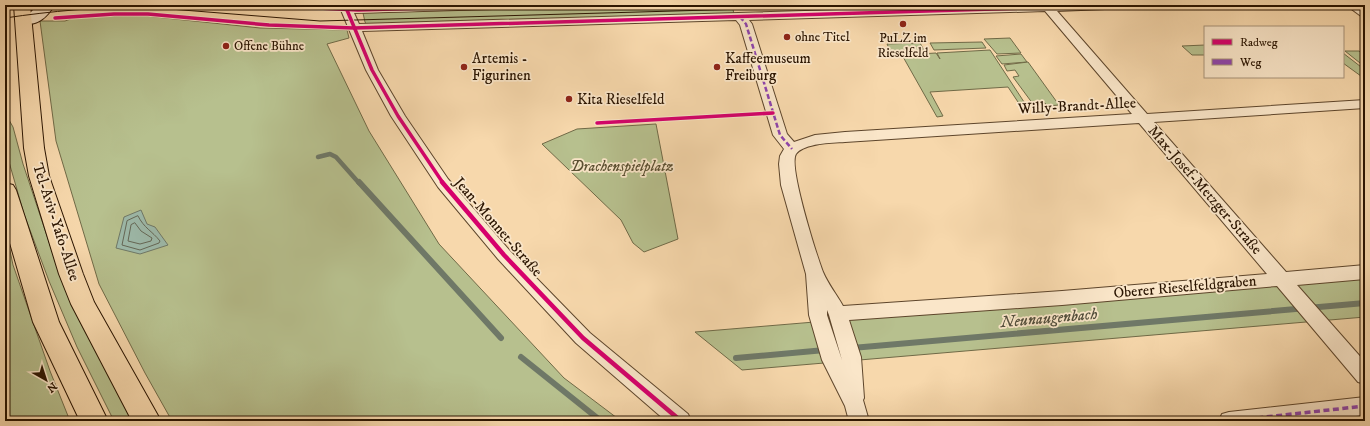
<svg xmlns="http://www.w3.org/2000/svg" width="1370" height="426" font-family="'IM FELL DW Pica',serif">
<rect width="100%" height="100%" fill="#f7d8ac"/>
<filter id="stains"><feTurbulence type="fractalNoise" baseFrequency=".005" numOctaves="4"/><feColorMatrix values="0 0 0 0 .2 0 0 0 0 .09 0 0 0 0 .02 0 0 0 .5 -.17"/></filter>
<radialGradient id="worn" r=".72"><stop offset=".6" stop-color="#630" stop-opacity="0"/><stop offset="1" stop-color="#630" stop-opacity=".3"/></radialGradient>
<!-- green -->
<g fill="#b7c08e" stroke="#706a47">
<polygon points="619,5 732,5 734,14 367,25 365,22 363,13"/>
<polygon points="872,5 1033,5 874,10"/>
<polygon points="146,16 260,28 347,30 349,38 327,44 369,131 439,244 564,378 621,421 172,421 145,373 99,284 56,141 40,21 65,21 76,17"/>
<polygon points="1010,38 1021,53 997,54 984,39"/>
<polygon points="982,42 986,48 934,50 930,43"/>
<polygon points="920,43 924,50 891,52 887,44"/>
<polygon points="1205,45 1205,55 1192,55 1182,46"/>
<polygon points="990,50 1026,105 1020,105 1008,87 930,92 943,116 937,117 902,55 936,53 940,59 937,53"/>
<polygon points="1345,51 1359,51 1365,55 1365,63 1360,63"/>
<polygon points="1343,53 1365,70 1365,79 1343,63"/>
<polygon points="1021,54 1027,62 1002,64 996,56"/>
<polygon points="1028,62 1059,105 1047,106 1045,103 1033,104 1013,77 1019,76 1015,70 1007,71 1004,65"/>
<polygon points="5,113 13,127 23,164 54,257 105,366 133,421 114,421 77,347 49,281 24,214 5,148"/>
<polygon points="656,124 678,239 644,252 633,243 621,220 542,144 577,129"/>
<polygon points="5,227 13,265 50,371 70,421 5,421"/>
<polygon points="1365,276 1365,317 742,370 695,332"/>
</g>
<!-- water -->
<polygon fill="#9dbaab" stroke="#6f7867" points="141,210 147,224 155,227 168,245 140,254 116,248 124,217"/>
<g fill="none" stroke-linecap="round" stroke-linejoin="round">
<!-- shore -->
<g stroke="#646756" stroke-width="1">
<path d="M138 216C144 228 152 231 160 241L159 243 140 250 122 245 127 221Z"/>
<polygon points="135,223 141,231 152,238 151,241 140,244 128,241 131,225"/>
</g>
<!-- stream-far1 -->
<polyline stroke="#6f7867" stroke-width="4.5" points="318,157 330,154 336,157 359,183"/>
<!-- stream -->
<g stroke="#6f7867" stroke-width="6">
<polyline points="359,182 501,338"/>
<polyline points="852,348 1365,303"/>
<polyline points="521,357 601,421"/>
<polyline points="736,358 825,350"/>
</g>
<!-- minor casing -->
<g stroke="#5d452b" stroke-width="2">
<g id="minor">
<path d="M401 5H534L532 7 528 8 354 13 359 24 1011 5H1135L1133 7 1129 8 1057 11 1147 114 1365 100V108L1154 122 1286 272 1365 265V279L1297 285 1365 362V384L1358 382 1277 286 1062 305 849 320 861 357 864 398 863 400 869 421H849L845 406 822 360 809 315 806 274 781 185 779 164 780 156 784 149 773 135 740 25 736 20 362 31 378 70 405 116 448 179 510 251 590 333 688 414 691 421H666L576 343 498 259 438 187 391 116 366 70 341 10 343 8 347 6ZM1045 11 1132 114 845 132 815 135 794 142 787 134 752 24 749 20ZM1139 123 1267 274 1062 291 843 306C837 295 828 284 823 272 817 256 788 166 796 154 804 143 832 143 845 142ZM827 310 829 315 842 360 827 315Z"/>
<polygon points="1346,5 1360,5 1365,9 1365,18 1361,16"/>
<polygon points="1365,397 1365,415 1311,421 1219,421 1222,414 1229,412"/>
</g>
</g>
<!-- secondary casing -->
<g stroke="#2a1400" stroke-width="2">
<path id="secondary" d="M38 5H55C48 15 38 27 25 23L23 20Z"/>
</g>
<!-- primary casing -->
<g stroke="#2a1400" stroke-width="2">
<g id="primary">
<polygon points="14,5 30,5 44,148 49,176 83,274 94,302 161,421 132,421 71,304 59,274 29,176 24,148"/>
<polygon points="5,183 13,185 16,190 59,322 108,421 80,421 33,322 5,226"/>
</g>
</g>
<!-- minor -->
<use href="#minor" fill="#fae6c9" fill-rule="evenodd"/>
<!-- secondary -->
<use href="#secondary" fill="#fae6c9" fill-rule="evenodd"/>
<!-- primary -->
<use href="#primary" fill="#f7d8ac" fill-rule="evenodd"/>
<!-- tram -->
<path stroke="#2a1400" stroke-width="1" d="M5 18C52 11 98 7 145 7L320 21 887 5"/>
<!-- quiet-far1 -->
<g stroke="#8e44ad" stroke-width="2.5" stroke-dasharray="5 2.5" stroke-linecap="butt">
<polyline points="5,7 15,5"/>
<polyline points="740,17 746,24 780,135 792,149"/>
</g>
<!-- quiet -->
<polyline stroke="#8e44ad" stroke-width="3.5" stroke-dasharray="6 3.5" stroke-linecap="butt" points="1229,421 1365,406"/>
<!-- cycleway-far1 casing -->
<g stroke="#fae6c9" stroke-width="5.5">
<g id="cycleway-far1">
<polyline points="257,5 358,10 528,5"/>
<polyline points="347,10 372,70 398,116 443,183"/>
<polyline points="55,18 114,14 148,14 269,25 354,28 1129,5"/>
<polyline points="597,123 773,113"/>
</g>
</g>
<!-- cycleway casing -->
<g stroke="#fae6c9" stroke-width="7">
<polyline id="cycleway" points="442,182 504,255 583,338 681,421"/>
</g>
<!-- cycleway-far1 -->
<use href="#cycleway-far1" stroke="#d6006c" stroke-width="3.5"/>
<!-- cycleway -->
<use href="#cycleway" stroke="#d6006c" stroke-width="4.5"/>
</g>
<!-- markers -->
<g fill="#8f2418" stroke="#fae6c9" stroke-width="1.5">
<circle cx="903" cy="24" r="4"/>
<circle cx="787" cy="37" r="4"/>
<circle cx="226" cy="46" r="4"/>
<circle cx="464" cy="67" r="4"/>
<circle cx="717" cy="67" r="4"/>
<circle cx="569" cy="99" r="4"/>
</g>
<g text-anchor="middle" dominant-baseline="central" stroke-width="3.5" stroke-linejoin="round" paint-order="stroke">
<!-- far-poi labels -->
<g font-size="13" fill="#2a1400" stroke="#fae6c9" text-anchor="start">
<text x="795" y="37">ohne Titel</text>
<text x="903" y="38" text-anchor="middle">PuLZ im<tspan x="903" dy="15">Rieselfeld</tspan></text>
<text x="234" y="46">Offene Bühne</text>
</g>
<!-- poi labels -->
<g font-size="15" fill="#2a1400" stroke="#fae6c9" text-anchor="start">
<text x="472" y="58">Artemis -<tspan x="472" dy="17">Figurinen</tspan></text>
<text x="725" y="58">Kaffeemuseum<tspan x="725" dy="17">Freiburg</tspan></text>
<text x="577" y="99">Kita Rieselfeld</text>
</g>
<!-- street labels -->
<g font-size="15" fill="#2a1400" stroke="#fae6c9">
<text transform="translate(1077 106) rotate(-3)">Willy-Brandt-Allee</text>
<text transform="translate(1205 190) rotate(49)">Max-Josef-Metzger-Straße</text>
<text transform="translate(56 222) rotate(72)">Tel-Aviv-Yafo-Allee</text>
<text transform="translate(498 227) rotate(49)">Jean-Monnet-Straße</text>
<text transform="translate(1185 287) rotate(-5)">Oberer Rieselfeldgraben</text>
</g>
<!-- park labels -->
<g font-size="15" font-style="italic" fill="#5b5032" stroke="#fae6c9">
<text x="622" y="166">Drachenspielplatz</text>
</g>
<!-- water labels -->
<g font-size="16" font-style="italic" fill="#524e3c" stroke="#fae6c9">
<text transform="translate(1049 318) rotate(-5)">Neunaugenbach</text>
</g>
</g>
<!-- margin -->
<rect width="1370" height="426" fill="none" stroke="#f7d8ac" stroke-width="20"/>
<rect x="6" y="6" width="1358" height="414" fill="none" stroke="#2a1400" stroke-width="2"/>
<rect x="10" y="10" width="1350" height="406" fill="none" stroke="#2a1400"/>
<!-- legend -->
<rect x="1204" y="26" width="140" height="52" fill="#fae6c9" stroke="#a79279"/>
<rect x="1212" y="39" width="20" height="6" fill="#d6006c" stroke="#a79279"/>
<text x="1240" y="46" font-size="12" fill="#2a1400">Radweg</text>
<rect x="1212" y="59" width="20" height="6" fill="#8e44ad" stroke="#a79279"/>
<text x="1240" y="66" font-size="12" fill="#2a1400">Weg</text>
<!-- north arrow -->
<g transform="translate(46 380) rotate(141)" stroke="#fae6c9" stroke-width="3" paint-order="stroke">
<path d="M0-3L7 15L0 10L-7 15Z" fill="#2a1400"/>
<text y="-6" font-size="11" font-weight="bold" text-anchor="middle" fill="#2a1400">N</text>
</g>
<rect width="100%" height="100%" filter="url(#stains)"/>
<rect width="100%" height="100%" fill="url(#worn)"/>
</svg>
